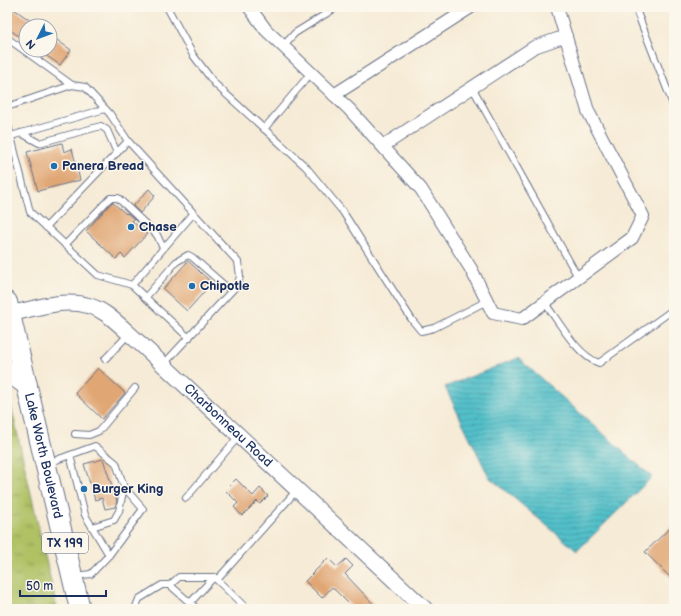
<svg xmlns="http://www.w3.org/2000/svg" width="681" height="616" font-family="'Balsamiq Sans',sans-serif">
<defs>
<pattern id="grass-tufts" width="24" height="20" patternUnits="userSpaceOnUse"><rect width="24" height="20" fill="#afc164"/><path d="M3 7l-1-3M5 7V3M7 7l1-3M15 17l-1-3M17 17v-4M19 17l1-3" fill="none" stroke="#8e9d56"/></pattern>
<pattern id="water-rules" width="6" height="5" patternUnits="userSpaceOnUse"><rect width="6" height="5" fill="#53c0c9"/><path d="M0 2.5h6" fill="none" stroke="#449ca6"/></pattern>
</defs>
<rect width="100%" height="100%" fill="#fbf7ec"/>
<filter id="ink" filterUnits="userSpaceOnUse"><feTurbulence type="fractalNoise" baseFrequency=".025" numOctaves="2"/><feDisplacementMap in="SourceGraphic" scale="8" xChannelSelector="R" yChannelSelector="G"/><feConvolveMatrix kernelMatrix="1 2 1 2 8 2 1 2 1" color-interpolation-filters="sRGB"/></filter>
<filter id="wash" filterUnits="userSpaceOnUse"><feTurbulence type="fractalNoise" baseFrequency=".012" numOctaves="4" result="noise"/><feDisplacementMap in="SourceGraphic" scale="16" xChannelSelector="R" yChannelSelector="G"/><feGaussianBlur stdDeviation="0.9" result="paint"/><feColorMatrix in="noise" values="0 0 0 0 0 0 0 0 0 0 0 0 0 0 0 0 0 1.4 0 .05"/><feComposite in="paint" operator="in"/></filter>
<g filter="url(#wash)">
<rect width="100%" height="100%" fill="#f6ebd6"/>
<!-- grass -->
<polygon fill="url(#grass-tufts)" stroke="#657861" points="7,388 57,609 7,609"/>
<!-- water -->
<polygon fill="url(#water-rules)" stroke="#377894" points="518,358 652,477 577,551 489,477 445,387"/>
<g id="blocks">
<!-- building -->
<g fill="#e0a673">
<polygon points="7,7 11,7 38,26 26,26 26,41 7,28"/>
<polygon points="50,35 71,50 60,65 38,50 50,50"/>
<polygon points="62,143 64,152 72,149 80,180 38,191 27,152"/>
<polygon points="149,189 155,196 140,213 133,206"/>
<polygon points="112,202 126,214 127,213 134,219 132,221 147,234 125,258 121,254 116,259 86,231"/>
<polygon points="188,261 212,283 187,311 163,289"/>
<polygon points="98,368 125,393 102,419 75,393"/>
<polygon points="103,459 117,501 115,507 105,509 102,498 95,500 84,464"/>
<polygon points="236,479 253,496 260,488 268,496 260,504 257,501 242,516 234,507 238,503 225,490"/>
<polygon points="674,524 674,581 645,552"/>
<polygon points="328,558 337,567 346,559 353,566 345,574 378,609 354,609 332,587 322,598 305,581"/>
</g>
</g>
</g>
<g filter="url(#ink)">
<use href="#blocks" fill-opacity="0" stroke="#687188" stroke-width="1"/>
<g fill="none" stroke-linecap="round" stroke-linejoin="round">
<!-- service casing -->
<g stroke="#687188" stroke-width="8">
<g id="service">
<polyline points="167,7 193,55 215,84 306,167 343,212 412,320 421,331 434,328 487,301"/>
<polyline points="635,7 674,107"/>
<polyline points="7,38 72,85"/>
<polyline points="283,46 295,33 337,7"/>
<polyline points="472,87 578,277"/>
<polyline points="7,107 72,85 85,87 110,114 128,141 238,262 240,276 238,284 163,365"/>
<polyline points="7,121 30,212 98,275 132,285 189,338"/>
<polyline points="264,129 311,73"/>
<polyline points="21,133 39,143 101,126 107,130 117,153"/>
<polyline points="11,136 105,109"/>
<polyline points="46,227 128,141"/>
<polyline points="65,245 110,198 118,198 157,235 163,248"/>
<polyline points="132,285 193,214"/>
<polyline points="145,298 176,262 188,255 192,257 231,291"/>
<path d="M544 302C558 320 577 356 599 363L674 309"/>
<polyline points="105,359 129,334"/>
<polyline points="75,434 89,435 99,431 135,388"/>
<polyline points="48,463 95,446 116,463 124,487 143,509 109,555 85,515 70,455"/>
<polyline points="186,498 239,436"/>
<polyline points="92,527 114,520 119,511 124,487"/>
<polyline points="75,576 91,574 109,555"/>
<polyline points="217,580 297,490"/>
<polyline points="170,585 179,577 214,577"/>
<polyline points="190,603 214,577 247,609"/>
<polyline points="135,609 139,599 162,585 170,585 197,609"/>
</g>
</g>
<!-- minor casing -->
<g stroke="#687188" stroke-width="14">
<g id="minor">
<polyline points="249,7 266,30 349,109 421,189 471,269 493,313 522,319 632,238 643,216 588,111 557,7"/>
<polyline points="334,95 471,7"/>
<polyline points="383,146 534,47 566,36"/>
</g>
</g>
<!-- tertiary casing -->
<g stroke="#687188" stroke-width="17">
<g id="tertiary">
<path id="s1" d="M7 315C38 307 77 293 106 314 119 323 131 336 143 346L425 609"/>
</g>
</g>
<!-- trunk casing -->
<g stroke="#687188" stroke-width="22">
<g id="trunk">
<path id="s2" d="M7 302 80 609"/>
<polyline points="7,371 27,385"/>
</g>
</g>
<!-- service -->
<use href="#service" stroke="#fff" stroke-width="6"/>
<!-- minor -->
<use href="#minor" stroke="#fff" stroke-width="12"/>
<!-- tertiary -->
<use href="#tertiary" stroke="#fff" stroke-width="15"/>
<!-- trunk -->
<use href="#trunk" stroke="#fff" stroke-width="20"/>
</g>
</g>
<!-- markers -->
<g fill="#1f6fb2" stroke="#fbf7ec" stroke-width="1.5">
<circle cx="54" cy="166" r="4"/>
<circle cx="131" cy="227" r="4"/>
<circle cx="192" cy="286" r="4"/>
<circle cx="84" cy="489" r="4"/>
</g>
<g text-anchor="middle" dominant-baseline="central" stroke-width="3" stroke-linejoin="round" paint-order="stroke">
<!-- shield labels -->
<rect fill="#fbf7ec" stroke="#5e6b89" stroke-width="1" x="42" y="533" width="46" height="20" rx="3"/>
<g font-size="12" font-weight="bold" fill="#1b2f5e">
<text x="65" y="543">TX 199</text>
</g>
<!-- poi labels -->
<g font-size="13" font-weight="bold" fill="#1b2f5e" stroke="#fbf7ec" text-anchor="start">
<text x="62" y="166">Panera Bread</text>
<text x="139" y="227">Chase</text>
<text x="200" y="286">Chipotle</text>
<text x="92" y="489">Burger King</text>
</g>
<!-- street labels -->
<g font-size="13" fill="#1b2f5e" stroke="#fbf7ec">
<text stroke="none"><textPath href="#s1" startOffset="268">Charbonneau Road</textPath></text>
<text stroke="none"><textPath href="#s2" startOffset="158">Lake Worth Boulevard</textPath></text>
</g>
</g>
<!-- margin -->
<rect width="681" height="616" fill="none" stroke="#fbf7ec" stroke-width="24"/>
<!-- north arrow -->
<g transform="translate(38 38) rotate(228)"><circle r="19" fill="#fbf7ec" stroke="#a1a7b3"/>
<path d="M0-3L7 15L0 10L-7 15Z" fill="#1f6fb2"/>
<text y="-6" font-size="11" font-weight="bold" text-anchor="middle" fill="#1b2f5e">N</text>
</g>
<!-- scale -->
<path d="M20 590v6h86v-6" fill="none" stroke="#1b2f5e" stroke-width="2"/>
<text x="26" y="590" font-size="12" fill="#1b2f5e" stroke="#fbf7ec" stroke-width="3" paint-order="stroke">50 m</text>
</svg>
